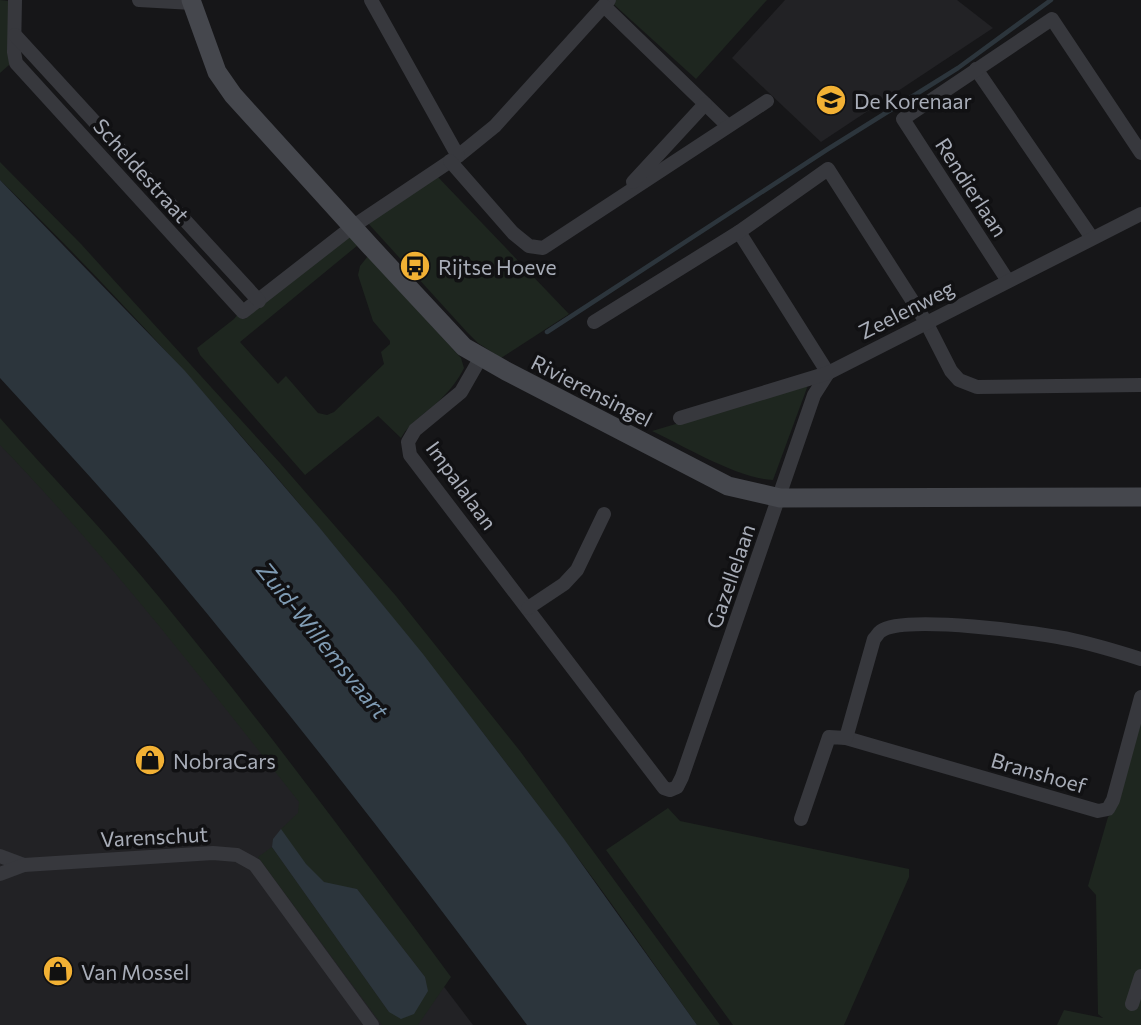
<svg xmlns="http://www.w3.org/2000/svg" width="1141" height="1025" font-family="Commissioner,sans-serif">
<rect width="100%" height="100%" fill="#161618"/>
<!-- built -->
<g fill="#222225">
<polygon points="785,0 957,0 993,28 821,142 732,58"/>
<polygon points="0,444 170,626 473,1025 0,1025"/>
</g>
<!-- green -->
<g fill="#1e261f">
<polygon points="0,0 9,1 9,65 0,73"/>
<polygon points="609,0 767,0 696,79"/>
<path d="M0 162 81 244 280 463 396 596 520 751 720 1025H697C652 962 609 898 562 837 389 606 207 381 0 180Z"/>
<polygon points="436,175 569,314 501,358 478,343 466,331 366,221"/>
<path d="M349 235 358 245 240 342 278 384 286 376 318 413 327 415 334 412 384 364 381 352 390 344V341L373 321 358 275 360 266 368 256 461 358 464 368C458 380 450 390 441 399 427 413 410 421 401 438L378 416 305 475 200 355 197 348 234 319 239 313 245 319Z"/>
<path d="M808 385 773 480C739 479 684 446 652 431Z"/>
<path d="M0 418C53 478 109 536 159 597 261 721 356 849 451 977L418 1025H382L258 857 272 847 389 1012 427 991 425 977 357 889C348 888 333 887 324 882 312 875 288 842 281 829L298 813 299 802C203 680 108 557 0 445Z"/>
<polygon points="1141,709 1141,1025 1057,1025 1064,1010 1103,1018 1098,1014 1096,895 1088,886 1108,817 1113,813"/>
<polygon points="668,808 680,821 909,869 909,877 844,1025 733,1025 606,850"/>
</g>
<!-- water -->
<g fill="#2c353c">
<path d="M0 180 185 371 319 527 423 654 564 839 697 1025H527C408 863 284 705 155 551 105 492 52 435 0 378Z"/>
<polygon points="281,829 306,864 324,882 357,889 425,977 428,991 414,1014 401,1019 389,1012 272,847 273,839"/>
</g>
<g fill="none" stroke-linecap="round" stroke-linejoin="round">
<!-- stream -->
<polyline stroke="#2c353c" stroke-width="4.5" points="547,332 828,149 958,68 1051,0"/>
<!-- street -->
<g stroke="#37383d" stroke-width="14">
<polyline points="15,0 14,52 16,63 243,312 352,227 458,156 495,126 609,0"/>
<polyline points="139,0 193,3"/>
<polyline points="371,0 458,156"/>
<polyline points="604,6 728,126"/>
<polyline points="15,35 259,301"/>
<polyline points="976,69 1092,238"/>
<polyline points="450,161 513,233 529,246 543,248 767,101"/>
<polyline points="633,182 705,104"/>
<polyline points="739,232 828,373"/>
<polyline points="1008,281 903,119 1052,19 1141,153"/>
<polyline points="594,322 739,232 828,169 926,322 951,371 959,380 977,387 1141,385"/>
<polyline points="481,357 461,392 415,430 408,442 410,455 664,788 670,790 677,787 682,777 814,395 828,373"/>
<polyline points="680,418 828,373 1141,214"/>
<polyline points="528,608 564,584 577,570 604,514"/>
<polyline points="846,738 1098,811 1108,809 1113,800 1141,697"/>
<path d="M801 819 829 737 846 738 874 639C877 636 878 633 881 631 902 614 1043 633 1073 640 1096 645 1119 652 1141 659"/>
<polyline points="0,856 24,865"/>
<polyline points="0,874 24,865 213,853 237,855 255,865 372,1025"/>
<polyline points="1132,1004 1141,976"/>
</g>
<!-- secondary -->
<polyline stroke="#45474d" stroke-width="19" points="191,0 217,72 233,95 370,246 464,347 506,371 728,486 780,498 1141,497"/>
</g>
<!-- icons -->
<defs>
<g id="school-disc" transform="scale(1.575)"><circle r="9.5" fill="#f2b134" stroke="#111113"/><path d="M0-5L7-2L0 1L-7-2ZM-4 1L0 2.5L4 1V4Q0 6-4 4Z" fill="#111"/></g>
<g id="bus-disc" transform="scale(1.575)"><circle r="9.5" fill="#f2b134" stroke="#111113"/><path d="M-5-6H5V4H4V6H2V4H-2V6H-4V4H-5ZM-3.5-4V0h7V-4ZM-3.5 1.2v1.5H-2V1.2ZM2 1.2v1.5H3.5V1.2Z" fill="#111"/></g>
<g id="shop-disc" transform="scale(1.575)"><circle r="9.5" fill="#f2b134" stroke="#111113"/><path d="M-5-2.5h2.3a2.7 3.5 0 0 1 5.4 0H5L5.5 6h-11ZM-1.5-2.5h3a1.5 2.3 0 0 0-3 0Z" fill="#111"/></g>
</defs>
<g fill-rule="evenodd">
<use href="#school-disc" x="831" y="100"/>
<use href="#bus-disc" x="415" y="266"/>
<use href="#shop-disc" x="150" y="760"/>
<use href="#shop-disc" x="58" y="971"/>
</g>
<g text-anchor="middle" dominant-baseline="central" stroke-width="7" stroke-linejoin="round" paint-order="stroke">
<!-- poi labels -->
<g font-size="21" fill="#a8adb8" stroke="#111113" text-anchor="start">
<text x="854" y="100">De Korenaar</text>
<text x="438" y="266">Rijtse Hoeve</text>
<text x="173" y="760">NobraCars</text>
<text x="81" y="971">Van Mossel</text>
</g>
<!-- street labels -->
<g font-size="21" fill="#a8adb8" stroke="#111113">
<text transform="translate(142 170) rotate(48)">Scheldestraat</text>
<text transform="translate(972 187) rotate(57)">Rendierlaan</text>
<text transform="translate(906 309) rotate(-27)">Zeelenweg</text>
<text transform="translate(592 390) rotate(27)">Rivierensingel</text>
<text transform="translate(462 485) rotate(54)">Impalalaan</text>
<text transform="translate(730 576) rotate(-71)">Gazellelaan</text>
<text transform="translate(1039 772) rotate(16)">Branshoef</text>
<text transform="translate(154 836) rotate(-3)">Varenschut</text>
</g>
<!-- water labels -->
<g font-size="23" font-style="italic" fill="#7f9bb3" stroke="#111113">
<text transform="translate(323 640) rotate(51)">Zuid-Willemsvaart</text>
</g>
</g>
</svg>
